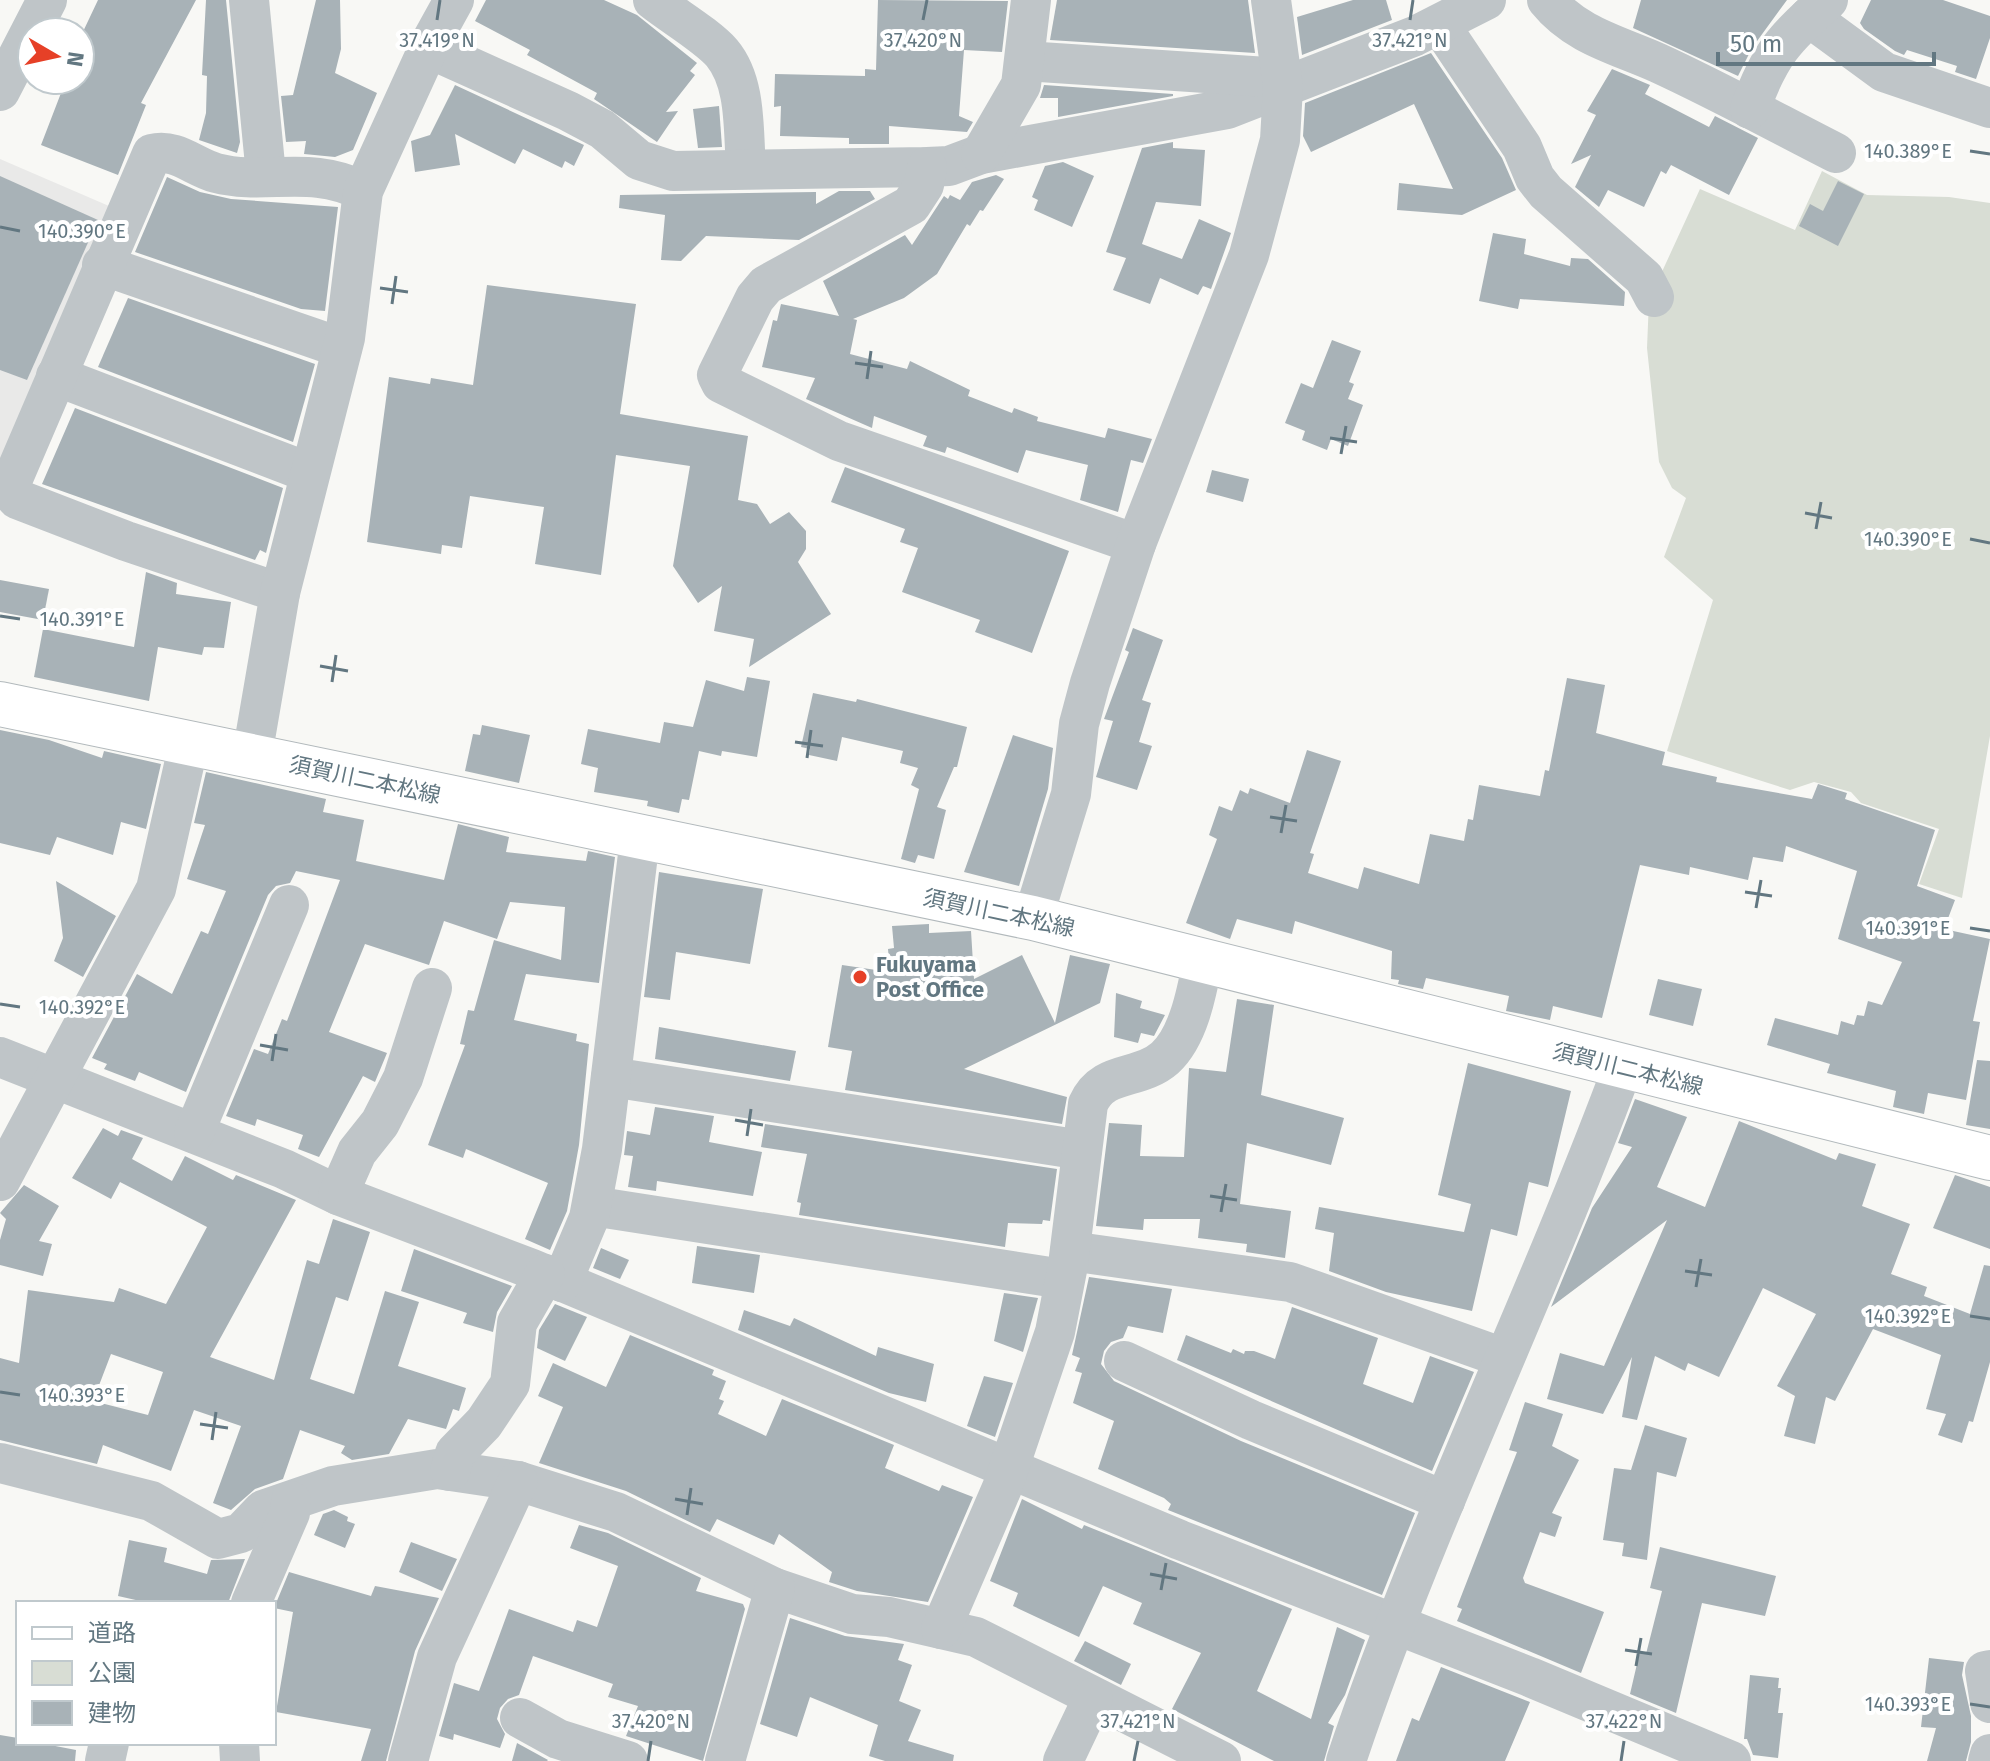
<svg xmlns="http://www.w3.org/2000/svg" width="1990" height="1761" font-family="'Fira Sans','Noto Sans JP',sans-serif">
<rect width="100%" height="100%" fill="#f8f8f5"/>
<!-- built -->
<polygon fill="#e9e9e8" points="0,159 109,206 0,471"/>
<!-- green -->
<polygon fill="#d8ddd4" points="1822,171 1867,195 1949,197 1990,203 1990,736 1962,898 1919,884 1939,829 1861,803 1851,792 1814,782 1790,790 1667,751 1713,600 1664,557 1686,498 1672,488 1659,462 1647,348 1649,300 1700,189 1795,230"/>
<!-- building -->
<g fill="#a8b2b7" fill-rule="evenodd">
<polygon points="98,0 196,0 141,103 146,105 118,175 41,145 66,80 80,80 80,38"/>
<polygon points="206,0 226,0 240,142 237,153 199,140 206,113 207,76 202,75"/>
<polygon points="316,0 340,0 341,49 335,73 377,93 353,150 335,157 304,154 306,141 286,142 281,96 293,95"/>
<polygon points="486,0 604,0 637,15 697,63 690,71 695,75 666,112 678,111 657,142 594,99 597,93 527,55 530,50 475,21"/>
<polygon points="878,0 1008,1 1002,52 964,50 959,116 973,122 967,132 889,126 889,144 849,144 849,138 780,136 781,106 774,107 775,74 865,76 865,69 876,70"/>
<polygon points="1057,0 1248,0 1255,53 1050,40"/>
<polygon points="1353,0 1386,0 1392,20 1302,55 1297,17"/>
<polygon points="1641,0 1787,0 1752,48 1738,76 1633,28"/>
<polygon points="1871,0 1943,0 1990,16 1990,38 1976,79 1955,72 1957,66 1907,50 1904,55 1895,51 1864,29 1860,23"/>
<polygon points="1431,53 1502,158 1516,190 1462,215 1397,210 1399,183 1453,189 1414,104 1311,152 1303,136 1305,103"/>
<polygon points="1612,69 1650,85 1645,94 1709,127 1715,116 1758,138 1729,195 1671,165 1666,174 1661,171 1644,207 1608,190 1599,207 1575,187 1591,155 1571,164 1596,115 1587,111"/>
<polygon points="455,85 584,145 574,166 565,161 562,168 523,149 515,164 455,134 460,165 415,172 411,141 430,135"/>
<polygon points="1044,85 1173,94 1173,96 1058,117 1058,98 1040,98"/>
<polygon points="719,106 722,147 698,148 693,109"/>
<polygon points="1173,142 1173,148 1205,150 1201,206 1156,202 1142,244 1182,259 1199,219 1231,233 1211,289 1203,286 1198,295 1160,278 1150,304 1113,290 1126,258 1106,252 1142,148"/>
<polygon points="1063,162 1094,176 1072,227 1034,210 1038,200 1032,197 1045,166"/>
<polygon points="996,175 1004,179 983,211 980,210 970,226 967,224 937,274 904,298 853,319 857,320 850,354 907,369 910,361 970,390 968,396 1012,413 1014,408 1038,417 1037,421 1105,438 1108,428 1152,439 1143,463 1131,460 1118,512 1080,500 1088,465 1026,450 1018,473 947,447 945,453 923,446 927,436 874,416 872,428 806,399 815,378 762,367 773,320 777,321 781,304 839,316 823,281 905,235 912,245 944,196 948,199 950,195 960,200 972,182"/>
<polygon points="0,176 98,220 27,380 0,370"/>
<polygon points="167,177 200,192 231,199 338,207 325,311 301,309 135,252"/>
<polygon points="1838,181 1864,194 1838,246 1799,226 1810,204 1823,211"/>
<polygon points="839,191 870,191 875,199 799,240 706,236 681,261 661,260 665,215 619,208 620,195 816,192 816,204"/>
<polygon points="1493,233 1526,239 1524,254 1570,266 1571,258 1588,259 1625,292 1624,306 1520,299 1518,309 1479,301"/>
<polygon points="487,285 636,304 620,414 748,436 738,500 757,504 770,524 789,512 806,531 806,549 798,562 831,614 749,667 754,639 714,631 722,586 698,603 673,566 690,466 616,455 601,575 535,564 544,507 470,496 462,548 442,545 441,554 367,542 389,377 430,384 431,378 473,385"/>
<polygon points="128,298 315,364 293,442 98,367"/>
<polygon points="1332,340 1361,351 1349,382 1354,384 1348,399 1363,405 1348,446 1331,439 1327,450 1302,440 1305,431 1285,423 1301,383 1313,388"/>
<polygon points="75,408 283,488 266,553 260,550 255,560 42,484"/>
<polygon points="845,467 1069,551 1032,653 975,632 980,620 902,592 918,548 900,542 905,529 831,502"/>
<polygon points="1212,470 1249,479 1243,502 1206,492"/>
<polygon points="146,572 177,583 176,594 231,602 224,648 204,647 202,655 158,647 149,701 34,677 43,629 134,647"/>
<polygon points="0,580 49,589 43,620 0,612"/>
<polygon points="1133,628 1163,640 1142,700 1151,703 1139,742 1152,746 1137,790 1096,777 1113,721 1104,719 1129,652 1125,650"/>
<polygon points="747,677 770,681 757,757 722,751 721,756 699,751 689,800 682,799 679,813 647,806 648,801 594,792 598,768 581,764 588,729 660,743 664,722 693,727 706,680 744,691"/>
<polygon points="1567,678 1605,685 1596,733 1665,752 1662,765 1717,777 1716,782 1812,799 1818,784 1847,793 1845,799 1935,830 1917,886 1955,900 1944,929 1990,939 1973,1021 1980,1022 1966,1100 1928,1093 1924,1114 1893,1107 1896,1091 1827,1073 1830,1064 1767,1045 1775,1018 1838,1035 1841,1021 1854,1025 1857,1015 1864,1016 1868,1001 1882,1005 1902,962 1838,939 1857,871 1786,846 1783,862 1753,857 1748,880 1690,867 1689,875 1640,865 1602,1018 1553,1006 1550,1020 1506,1011 1509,996 1426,978 1423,989 1398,984 1399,980 1391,979 1392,951 1295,921 1292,934 1237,919 1230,939 1186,923 1217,839 1209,835 1219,806 1232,811 1240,790 1248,794 1250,788 1290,803 1307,750 1341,761 1310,853 1314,854 1308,873 1358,889 1364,867 1419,884 1430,834 1464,841 1468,819 1473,820 1479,785 1540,796 1545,770 1549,771"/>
<polygon points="813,693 856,702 857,699 967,727 957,767 954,767 937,807 946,810 934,859 918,855 915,863 901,859 919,789 911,785 918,768 900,763 903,751 842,737 837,761 809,755 810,749 801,747"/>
<polygon points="482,725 530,735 519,783 465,771 473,734 480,735"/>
<polygon points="0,730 49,740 102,758 104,751 161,764 146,829 121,822 113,855 57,837 50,855 0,843"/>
<polygon points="1013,735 1053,748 1048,789 1019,886 964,872"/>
<polygon points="206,772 326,799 323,812 364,820 356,861 444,880 458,824 509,837 506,852 586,861 588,851 615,857 599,983 526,974 514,1020 577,1034 576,1041 589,1044 579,1145 567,1211 550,1250 525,1239 548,1183 466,1149 463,1158 428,1145 465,1045 460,1044 468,1010 474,1011 494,940 561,960 565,907 510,902 497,939 444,921 429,965 365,944 329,1032 387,1053 375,1082 363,1076 319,1157 298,1149 303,1135 257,1119 255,1126 226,1116 254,1049 268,1054 282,1019 287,1021 340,880 296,871 290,883 276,886 268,895 186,1092 139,1072 135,1081 104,1069 107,1064 92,1058 137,974 172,994 201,931 208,934 226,891 187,879 205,825 194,823"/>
<polygon points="659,872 763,889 750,964 676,952 670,1000 644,997"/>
<polygon points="56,881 116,916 83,977 54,961 63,938"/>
<polygon points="929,924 929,933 971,931 974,979 1022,955 1055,1023 1070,955 1110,964 1100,1003 964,1069 1067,1097 1062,1124 845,1090 852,1051 828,1047 842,965 890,972 888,949 894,948 892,926"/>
<polygon points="1658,979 1702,989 1693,1026 1649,1015"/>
<polygon points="1116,993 1142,1001 1140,1008 1165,1015 1154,1036 1141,1033 1138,1043 1114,1037"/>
<polygon points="1237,999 1274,1005 1261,1095 1344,1118 1331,1165 1247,1143 1240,1204 1291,1211 1285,1258 1246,1252 1247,1244 1198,1238 1200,1219 1144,1219 1143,1230 1096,1226 1109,1123 1142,1125 1140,1156 1184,1157 1189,1068 1226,1072"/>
<polygon points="659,1027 796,1051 790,1081 655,1059"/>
<polygon points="1977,1060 1990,1061 1990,1129 1966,1125"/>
<polygon points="1468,1063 1571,1091 1548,1187 1529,1182 1517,1236 1491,1229 1472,1311 1386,1292 1329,1271 1334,1233 1315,1229 1319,1207 1464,1232 1471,1204 1438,1195"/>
<polygon points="1635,1099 1687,1117 1657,1187 1705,1207 1739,1121 1836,1160 1839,1153 1876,1164 1862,1206 1910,1224 1891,1274 1927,1287 1924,1296 1970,1314 1984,1265 1990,1266 1990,1362 1973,1422 1969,1421 1962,1443 1938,1435 1946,1414 1926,1409 1941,1355 1873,1329 1835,1401 1826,1397 1815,1444 1784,1436 1795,1396 1777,1386 1816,1314 1763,1288 1719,1377 1688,1363 1685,1371 1655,1356 1637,1420 1622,1417 1632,1357 1603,1414 1547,1399 1560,1353 1604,1366 1667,1220 1551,1307 1592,1208 1632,1147 1618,1143"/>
<polygon points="655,1107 714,1116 709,1142 762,1152 753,1196 657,1181 656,1191 628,1187 633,1156 624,1155 627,1131 650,1135"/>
<polygon points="765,1124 1057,1169 1050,1221 1043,1220 1042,1224 1008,1223 1005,1247 799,1215 801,1203 797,1202 807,1154 761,1147"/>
<path d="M103 1128 118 1136 121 1130 143 1138 132 1159 172 1181 185 1156 233 1180 236 1175 296 1200 210 1357 274 1380 307 1260 319 1264 333 1219 370 1232 348 1301 336 1297 310 1379 354 1394 385 1291 419 1302 398 1366 466 1388 459 1411 453 1409 446 1429 408 1419 389 1454 352 1460 341 1453 345 1446 300 1430 283 1479 255 1489 231 1510 213 1503 241 1426 194 1410 171 1471 103 1445 97 1464 0 1440V1358L19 1363 28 1290 114 1302 119 1288 166 1304 207 1227 120 1182 111 1199 72 1178ZM111 1354 163 1372 148 1415 93 1401Z"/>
<polygon points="1955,1175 1990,1187 1990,1249 1933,1228"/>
<polygon points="24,1185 59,1206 39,1241 52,1244 43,1276 0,1265 0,1240 6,1219 0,1213"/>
<polygon points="697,1246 760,1255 754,1293 692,1283"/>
<polygon points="601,1248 629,1260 620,1279 593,1268"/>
<polygon points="414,1249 512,1286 497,1312 493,1332 463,1323 467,1313 401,1291"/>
<polygon points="1089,1277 1172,1289 1163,1333 1128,1326 1123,1338 1111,1342 1104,1351 1101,1364 1114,1381 1241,1441 1415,1513 1382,1595 1168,1510 1171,1504 1164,1498 1098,1469 1114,1421 1073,1403 1082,1373 1075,1371 1080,1358 1072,1355"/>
<polygon points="1004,1293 1038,1298 1023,1352 994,1341"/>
<polygon points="555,1304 587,1317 565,1361 537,1348 539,1330"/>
<polygon points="1292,1307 1378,1338 1363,1384 1413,1403 1430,1356 1474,1372 1432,1471 1177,1360 1186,1335 1231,1353 1233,1349 1244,1354 1245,1351 1254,1351 1275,1359"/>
<polygon points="744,1310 790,1326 794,1318 876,1356 878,1347 934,1364 926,1402 889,1393 738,1330"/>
<polygon points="630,1335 714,1370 712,1375 726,1381 719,1399 724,1401 718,1414 766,1436 782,1399 894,1445 885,1468 939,1491 942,1485 973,1497 928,1602 857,1591 829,1582 832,1572 779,1534 774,1545 717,1519 710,1532 626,1491 539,1463 563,1407 538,1396 553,1363 606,1387"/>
<polygon points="984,1376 1013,1383 995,1437 967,1426"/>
<polygon points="1525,1402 1563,1414 1552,1446 1579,1460 1552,1513 1562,1517 1555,1537 1540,1532 1523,1578 1525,1583 1604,1612 1581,1673 1457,1621 1462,1609 1457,1607 1517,1452 1509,1450"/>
<polygon points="1645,1425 1687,1438 1676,1477 1657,1472 1647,1560 1622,1556 1624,1543 1603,1540 1614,1468 1631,1470"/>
<polygon points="1022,1499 1082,1529 1084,1525 1292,1609 1257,1691 1311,1719 1337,1627 1365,1640 1345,1695 1328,1723 1334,1726 1324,1761 1274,1761 1172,1709 1201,1653 1133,1624 1142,1603 1103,1586 1079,1637 1013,1606 1018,1593 990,1581"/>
<polygon points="334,1510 348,1517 347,1521 355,1524 345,1548 314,1535 323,1514"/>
<polygon points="579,1525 608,1533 701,1578 696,1591 743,1604 745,1609 703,1761 626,1736 638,1706 608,1697 613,1684 533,1656 519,1695 508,1699 500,1708 497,1719 505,1734 500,1748 454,1734 453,1740 439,1736 454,1683 479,1691 509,1609 573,1632 577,1620 597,1627 618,1566 570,1548"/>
<polygon points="129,1540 167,1548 164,1562 207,1574 211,1560 245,1559 228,1603 149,1603 118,1596"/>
<polygon points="411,1542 457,1559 442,1591 399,1572"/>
<polygon points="1660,1547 1776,1576 1765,1616 1702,1603 1676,1713 1630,1694 1640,1651 1646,1654 1662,1591 1650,1588"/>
<polygon points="289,1572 371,1596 375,1586 439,1598 415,1651 386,1761 361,1761 371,1729 276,1712 293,1612 274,1608"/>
<polygon points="790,1618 845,1636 904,1644 898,1660 912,1665 899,1701 921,1710 908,1741 954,1755 953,1761 885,1761 869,1756 878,1725 810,1697 797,1737 760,1724"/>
<polygon points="1085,1641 1131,1664 1121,1685 1074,1661"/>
<polygon points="1929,1658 1964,1662 1962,1675 1971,1716 1971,1742 1966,1761 1927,1761 1936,1728 1921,1727"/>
<polygon points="1441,1667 1530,1702 1505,1761 1396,1761 1412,1718 1419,1721"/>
<polygon points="1750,1675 1779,1678 1778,1688 1781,1688 1778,1713 1783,1713 1778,1758 1753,1755 1747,1739 1744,1739"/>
<polygon points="0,1735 18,1738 18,1743 40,1743 76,1750 75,1761 0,1761"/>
<polygon points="517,1743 548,1760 547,1761 512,1761"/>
</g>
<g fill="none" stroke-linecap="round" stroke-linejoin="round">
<!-- major casing -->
<g stroke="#b2b9bc" stroke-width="46">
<polyline id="major" points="0,704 1033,918 1990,1158"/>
</g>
<!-- minor -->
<g stroke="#bfc5c8" stroke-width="40">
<polyline points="249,0 266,175"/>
<path d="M653 0C673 16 706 35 722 53 747 83 743 131 746 167"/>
<path d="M1547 0C1576 36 1618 45 1658 63 1719 91 1777 123 1836 153"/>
<polyline points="1809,17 1884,72 1990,108"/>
<polyline points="1440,25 1522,147 1535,178 1546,192 1644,278 1654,297"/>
<polyline points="428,48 568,111 602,129 639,160 673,171 927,167 949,166 981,154 1227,109 1415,36 1486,0"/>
<polyline points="1025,61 1282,78"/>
<polyline points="0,91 47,0"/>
<path d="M1750 109C1769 55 1785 37 1828 0"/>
<polyline points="981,154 1021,85 1031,0"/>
<polyline points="927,167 924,185 911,205 766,285 755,298 717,375 721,383 839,441 1136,544"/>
<polyline points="102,265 342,348"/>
<polyline points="56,376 310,473"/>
<path d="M280 593 126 541 17 499 11 491V483L152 154C176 148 194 167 216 173 267 186 309 164 363 191"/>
<polyline points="252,756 280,593 345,338 363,191 432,40 454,0"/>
<polyline points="1033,918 1071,794 1079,724 1090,683 1136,544 1249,255 1280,140 1283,87 1271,0"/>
<polyline points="0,1057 284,1169 338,1195 532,1269 1180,1540 1530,1677 1731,1761"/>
<polyline points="611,1077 1082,1150"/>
<polyline points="194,1133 289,905"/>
<polyline points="0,1181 156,889 189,743"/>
<polyline points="338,1195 357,1152 380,1123 403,1078 432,988"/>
<polyline points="592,1206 1063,1279"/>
<polyline points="1070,1251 1290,1282 1504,1358"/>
<polyline points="562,1282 589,1218 602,1149 640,838"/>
<polyline points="1124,1361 1251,1420 1445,1501"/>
<polyline points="0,1463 151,1501 218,1539 241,1533 263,1510 333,1486 437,1469 518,1481 616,1512 775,1588 852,1614 889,1617 976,1637 1221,1761"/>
<polyline points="450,1471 455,1453 484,1423 510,1384 517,1323 545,1274"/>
<polyline points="251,1603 290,1513 291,1501"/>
<path d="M941 1629 1002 1488 1055 1332 1068 1265 1088 1104C1103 1069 1139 1081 1165 1058 1189 1036 1197 991 1203 960"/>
<polyline points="1990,1670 1985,1671 1990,1703"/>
<polyline points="520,1718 558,1739 628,1761"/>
<polyline points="239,1743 240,1761"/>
<polyline points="105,1761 109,1743"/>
<polyline points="408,1761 437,1657 518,1481"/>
<polyline points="725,1761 775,1588"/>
<polyline points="1063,1761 1093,1698"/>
<path d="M1346 1761C1425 1525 1536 1301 1623 1067"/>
<polyline points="1988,1761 1990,1754"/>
</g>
<!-- major -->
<use href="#major" stroke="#fff" stroke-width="44"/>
</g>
<!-- ticks -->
<path fill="none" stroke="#627781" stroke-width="3" d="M437 20 440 0M923 20 927 0M1410 20 1413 0M1970 151 1990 154M0 227 20 231M380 288 408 292M392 304 396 276M855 363 883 367M867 379 871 351M1330 438 1357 442M1341 454 1346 426M1805 513 1832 518M1816 529 1821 502M1970 539 1990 543M0 616 20 619M320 666 348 671M332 682 336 655M795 742 823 746M807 758 811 730M1270 817 1297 821M1281 833 1286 805M1745 892 1772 896M1756 908 1761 880M1970 928 1990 931M0 1004 20 1007M260 1045 288 1050M272 1061 276 1034M735 1120 763 1125M747 1136 751 1109M1210 1196 1237 1200M1221 1212 1226 1184M1685 1271 1712 1275M1696 1287 1701 1259M1970 1316 1990 1319M0 1392 20 1395M200 1424 228 1428M212 1440 216 1412M675 1499 703 1504M687 1515 691 1488M1150 1574 1177 1579M1161 1590 1166 1563M1625 1650 1652 1654M1636 1666 1641 1638M1970 1704 1990 1707M648 1761 651 1741M1134 1761 1138 1741M1621 1761 1624 1741"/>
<!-- markers -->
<circle fill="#e64027" stroke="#fff" stroke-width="3" cx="860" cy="977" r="8"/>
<g text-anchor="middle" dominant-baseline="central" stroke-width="8" stroke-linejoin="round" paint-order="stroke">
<!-- street labels -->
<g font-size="22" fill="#627781" stroke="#fff">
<text transform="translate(365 780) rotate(12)">須賀川二本松線</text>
<text transform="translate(999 913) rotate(12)">須賀川二本松線</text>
<text transform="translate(1628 1069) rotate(14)">須賀川二本松線</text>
</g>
<!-- poi labels -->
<g font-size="22" font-weight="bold" fill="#627781" stroke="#fff" text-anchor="start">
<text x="876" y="964">Fukuyama<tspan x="876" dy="25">Post Office</tspan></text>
</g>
</g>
<g font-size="20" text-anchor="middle" fill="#627781" stroke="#fff" stroke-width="8" stroke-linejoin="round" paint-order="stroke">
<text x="437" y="47">37.419°N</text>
<text x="923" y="47">37.420°N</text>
<text x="1410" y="47">37.421°N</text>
<text x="1908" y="158">140.389°E</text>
<text x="82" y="238">140.390°E</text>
<text x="1908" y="546">140.390°E</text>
<text x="82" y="626">140.391°E</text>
<text x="1908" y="935">140.391°E</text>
<text x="82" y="1014">140.392°E</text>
<text x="1908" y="1323">140.392°E</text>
<text x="82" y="1402">140.393°E</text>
<text x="1908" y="1711">140.393°E</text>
<text x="651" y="1728">37.420°N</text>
<text x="1138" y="1728">37.421°N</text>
<text x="1624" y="1728">37.422°N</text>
</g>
<!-- legend -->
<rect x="16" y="1601" width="260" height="144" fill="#ffffff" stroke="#c0c9cd" stroke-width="2"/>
<rect x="32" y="1627" width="40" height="12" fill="#ffffff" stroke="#c0c9cd" stroke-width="2"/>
<text x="88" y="1641" font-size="24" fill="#627781">道路</text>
<rect x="32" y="1661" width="40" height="24" fill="#d8ddd4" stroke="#c0c9cd" stroke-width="2"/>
<text x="88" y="1681" font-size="24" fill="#627781">公園</text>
<rect x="32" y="1701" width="40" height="24" fill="#a8b2b7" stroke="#c0c9cd" stroke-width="2"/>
<text x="88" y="1721" font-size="24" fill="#627781">建物</text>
<!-- north arrow -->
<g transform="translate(56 56) rotate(99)"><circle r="38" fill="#ffffff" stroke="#c0c9cd" stroke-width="2"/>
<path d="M0-6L14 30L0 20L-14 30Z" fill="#e64027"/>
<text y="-12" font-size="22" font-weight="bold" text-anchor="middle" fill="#627781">N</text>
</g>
<!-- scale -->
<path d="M1718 52v12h216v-12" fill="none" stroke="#627781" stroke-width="4"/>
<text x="1730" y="52" font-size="24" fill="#627781" stroke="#ffffff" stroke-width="6" paint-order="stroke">50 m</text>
</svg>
